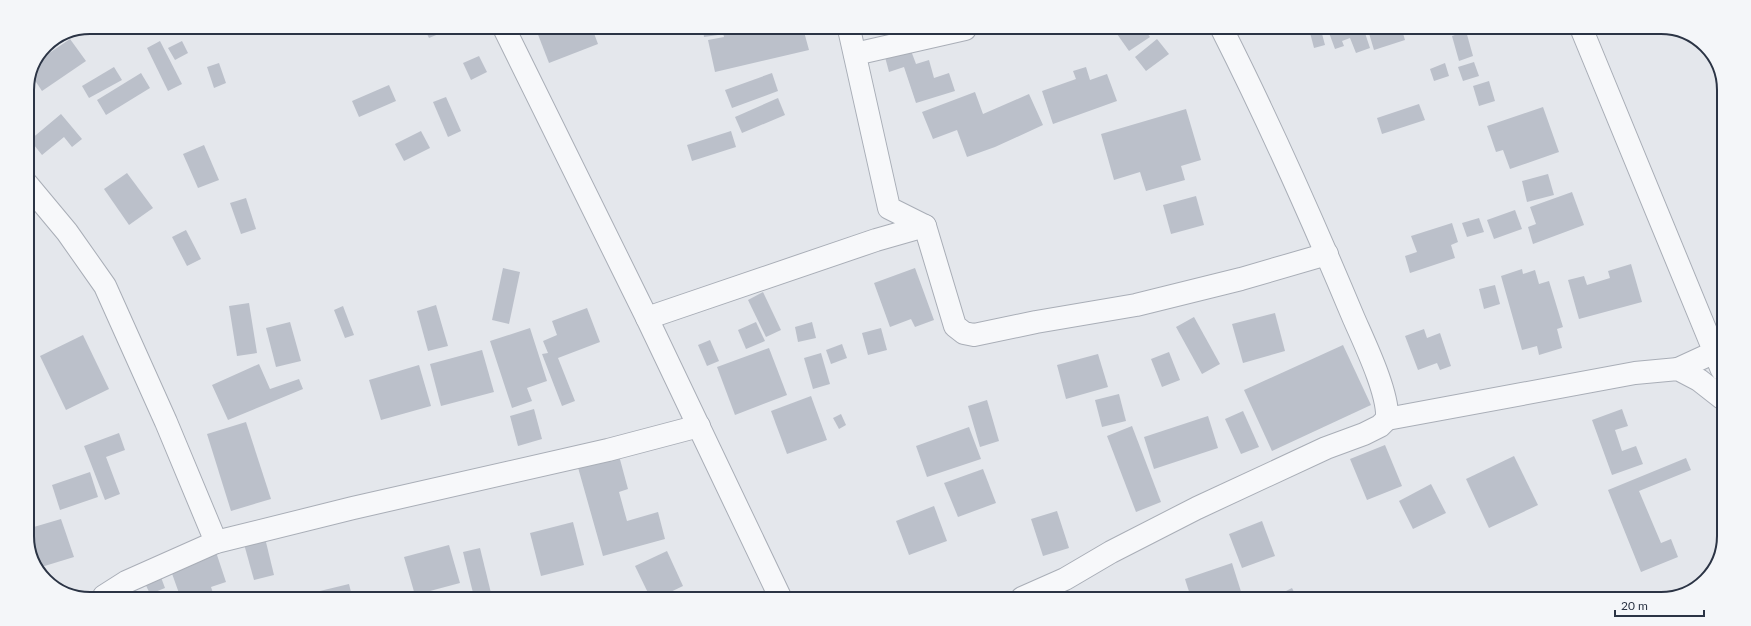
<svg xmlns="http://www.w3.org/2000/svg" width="1751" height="626" font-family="Lato,sans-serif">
<rect width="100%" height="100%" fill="#e4e7ec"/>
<!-- building -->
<g fill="#bbc0ca">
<polygon points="424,28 453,28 429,38"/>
<polygon points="547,28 592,28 598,44 549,63 537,32"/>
<polygon points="703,28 717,28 718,35 704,37"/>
<polygon points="722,28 792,28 793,31 803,28 809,50 715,72 708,40 724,37"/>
<polygon points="1125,29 1144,29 1150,37 1129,51 1117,34"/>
<polygon points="1309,29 1321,30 1325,45 1314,48"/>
<polygon points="1328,30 1364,30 1370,48 1356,53 1350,38 1342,41 1344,46 1335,49"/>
<polygon points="1368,30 1402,30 1405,40 1374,50"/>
<polygon points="1466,31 1473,56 1459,61 1452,36"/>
<polygon points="70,39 86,61 42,91 32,76 39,60"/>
<polygon points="1157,39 1169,54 1146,71 1135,57"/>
<polygon points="160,41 182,84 168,91 147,48"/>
<polygon points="182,41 188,53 175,60 168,48"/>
<polygon points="910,48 916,64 929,60 934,78 949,73 955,91 916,103 904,67 889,72 885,57"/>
<polygon points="479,56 487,72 471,80 463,63"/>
<polygon points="1474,62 1479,76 1463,81 1458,67"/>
<polygon points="219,63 226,83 214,88 207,67"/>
<polygon points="1445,63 1449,76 1434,81 1430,69"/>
<polygon points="114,67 122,80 89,98 82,86"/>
<polygon points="1086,67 1090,80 1107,74 1117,101 1053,124 1042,91 1076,79 1073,71"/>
<polygon points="141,73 150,88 106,115 97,100"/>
<polygon points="772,73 778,91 732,108 725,90"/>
<polygon points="1489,81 1495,101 1479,106 1473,86"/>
<polygon points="389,85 396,101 359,117 352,101"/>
<polygon points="975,92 983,114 1029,94 1043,125 995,147 967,157 957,130 933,139 922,112"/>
<polygon points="446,97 461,131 448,137 433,102"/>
<polygon points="778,98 785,115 742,133 735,117"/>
<polygon points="1419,104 1425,120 1382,134 1377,118"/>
<polygon points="1543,107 1559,152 1510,169 1503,150 1496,152 1487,126"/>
<polygon points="1186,109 1201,160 1181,166 1185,180 1146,191 1140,172 1114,180 1101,134"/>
<polygon points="61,114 82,139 72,147 64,137 42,155 30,140"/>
<polygon points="421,131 430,148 404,161 395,144"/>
<polygon points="731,131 736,147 692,161 687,145"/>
<polygon points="204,145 219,180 198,188 183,154"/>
<polygon points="127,173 153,208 129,225 104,189"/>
<polygon points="1548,174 1554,195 1527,202 1522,181"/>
<polygon points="1572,192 1584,225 1533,244 1528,227 1536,224 1530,207"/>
<polygon points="1196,196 1204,225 1171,234 1163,205"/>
<polygon points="246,198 256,229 241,234 230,203"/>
<polygon points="1515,210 1522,229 1494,239 1487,220"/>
<polygon points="1479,218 1484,232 1467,237 1462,223"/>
<polygon points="1452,223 1458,242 1451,245 1455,258 1410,273 1405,256 1417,252 1411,236"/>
<polygon points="186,230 201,259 187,266 172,237"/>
<polygon points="1631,264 1642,302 1579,319 1568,280 1584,276 1587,285 1610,278 1608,271"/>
<polygon points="503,268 520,272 509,324 492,320"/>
<polygon points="915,268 934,320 915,327 911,319 890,327 874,283"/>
<polygon points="1522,269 1523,274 1535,270 1539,284 1549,281 1563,327 1557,329 1562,348 1539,355 1537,346 1522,350 1501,276"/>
<polygon points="1495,285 1500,304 1484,309 1479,289"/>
<polygon points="763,292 781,330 766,337 748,300"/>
<polygon points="249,303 257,353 237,356 229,306"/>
<polygon points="436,305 448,346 428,351 417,311"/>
<polygon points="343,306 354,335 345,338 334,310"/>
<polygon points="587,308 600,342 558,358 575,401 562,406 542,354 548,353 543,341 557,335 552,321"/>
<polygon points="1275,313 1285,351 1243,363 1232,324"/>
<polygon points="27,316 31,323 27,325"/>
<polygon points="1194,317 1220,364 1202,374 1176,327"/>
<polygon points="290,322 301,361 276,367 266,328"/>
<polygon points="756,322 765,341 746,349 738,330"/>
<polygon points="812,322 816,338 798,342 795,327"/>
<polygon points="530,328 547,381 527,388 532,401 512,408 490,341"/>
<polygon points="881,328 887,350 868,355 862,333"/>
<polygon points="1424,329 1427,338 1440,333 1451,366 1440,370 1437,363 1418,370 1405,336"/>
<polygon points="83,335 109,389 66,410 40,356"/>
<polygon points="710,340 719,361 707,366 698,345"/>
<polygon points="842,344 847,358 831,364 826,350"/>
<polygon points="1343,345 1371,405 1272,451 1244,390"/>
<polygon points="769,348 787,395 735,415 717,367"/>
<polygon points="482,350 494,392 441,406 430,364"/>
<polygon points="1169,352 1180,380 1162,387 1151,359"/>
<polygon points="821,353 830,384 813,389 804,358"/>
<polygon points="1098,354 1108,387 1066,399 1057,365"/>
<polygon points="259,364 270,389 299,379 303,389 228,420 212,385"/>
<polygon points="419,365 431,406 381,420 369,380"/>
<polygon points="1119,394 1126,421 1102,427 1095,400"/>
<polygon points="811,396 827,440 787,454 771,411"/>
<polygon points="987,400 999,441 980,447 968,406"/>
<polygon points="534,409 542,439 518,446 510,416"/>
<polygon points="1622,409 1628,426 1615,430 1622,451 1636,446 1643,464 1612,475 1592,420"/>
<polygon points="1243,411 1259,447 1241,454 1225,419"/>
<polygon points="841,414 846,425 839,429 833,418"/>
<polygon points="1208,416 1218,448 1154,469 1144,437"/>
<polygon points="246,422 271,499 231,511 207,434"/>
<polygon points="1132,426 1161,502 1136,512 1107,436"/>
<polygon points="969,427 981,459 927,477 916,446"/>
<polygon points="119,433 125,450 106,457 120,494 105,500 84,446"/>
<polygon points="1385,445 1402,486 1367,500 1350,459"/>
<polygon points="618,452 628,489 619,492 627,521 658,512 665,539 603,556 577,464"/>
<polygon points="1514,456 1538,505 1489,528 1466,479"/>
<polygon points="1686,458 1691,470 1639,491 1661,543 1671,539 1678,557 1641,572 1608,490"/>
<polygon points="983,469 996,503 958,517 944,483"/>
<polygon points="90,472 98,497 60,510 52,485"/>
<polygon points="1431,484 1446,513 1413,529 1399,501"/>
<polygon points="934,506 947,541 909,555 896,521"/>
<polygon points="1057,511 1069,548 1043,556 1031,519"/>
<polygon points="61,519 74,557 38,568 27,541 27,529"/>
<polygon points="1262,521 1275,556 1242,568 1229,534"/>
<polygon points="573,522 584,565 541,576 530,533"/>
<polygon points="265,538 274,575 254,580 244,544"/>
<polygon points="449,545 460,583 415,595 404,557"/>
<polygon points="480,548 491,593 474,597 463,552"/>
<polygon points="667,551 683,586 660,597 650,597 635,566"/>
<polygon points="216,552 226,582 211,587 214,596 180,596 170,568"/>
<polygon points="1232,563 1243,598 1191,598 1185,579"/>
<polygon points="159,572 165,588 150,594 143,579"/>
<polygon points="349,584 352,596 299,596"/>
<polygon points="1292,588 1297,598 1272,598"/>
<polygon points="1441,594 1442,599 1423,599 1423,598"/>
</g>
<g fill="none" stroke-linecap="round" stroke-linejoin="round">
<!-- minor casing -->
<g stroke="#a9aeb7" stroke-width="24">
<g id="minor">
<polyline points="504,28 647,318 780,597"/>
<polyline points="1582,30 1722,370"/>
<polyline points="855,54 965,29"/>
<polyline points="27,184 67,232 105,286 166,422 216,542"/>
<polyline points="925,226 955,326 964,333 974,335 1036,322 1136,305 1241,279 1327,254"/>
<polyline points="647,318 876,240 925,226 889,208 849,29"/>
<polyline points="1678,369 1715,352"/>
<polyline points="1387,419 1635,373 1678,369 1699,380 1722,398"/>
<polyline points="104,596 126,582 216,542 353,508 608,450 699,426"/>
<path d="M1022 598 1065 579 1111 552 1197 508 1326 448 1364 434 1380 426 1387 419C1389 394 1365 344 1354 319 1313 221 1270 124 1222 29"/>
</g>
</g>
<!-- minor -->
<use href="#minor" stroke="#f7f8fa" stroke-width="22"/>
</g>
<!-- crop -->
<path d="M0 0H1751V626H0ZM90 34H1661A56 56 0 0 1 1717 90V536A56 56 0 0 1 1661 592H90A56 56 0 0 1 34 536V90A56 56 0 0 1 90 34Z" fill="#f4f6f9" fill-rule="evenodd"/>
<path fill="none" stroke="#2b3445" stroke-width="2" d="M90 34H1661A56 56 0 0 1 1717 90V536A56 56 0 0 1 1661 592H90A56 56 0 0 1 34 536V90A56 56 0 0 1 90 34Z"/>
<!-- scale -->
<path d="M1615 610v6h89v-6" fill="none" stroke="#2b3445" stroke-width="2"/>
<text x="1621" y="610" font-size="12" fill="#2b3445" stroke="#f4f6f9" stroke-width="3" paint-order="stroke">20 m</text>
</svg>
